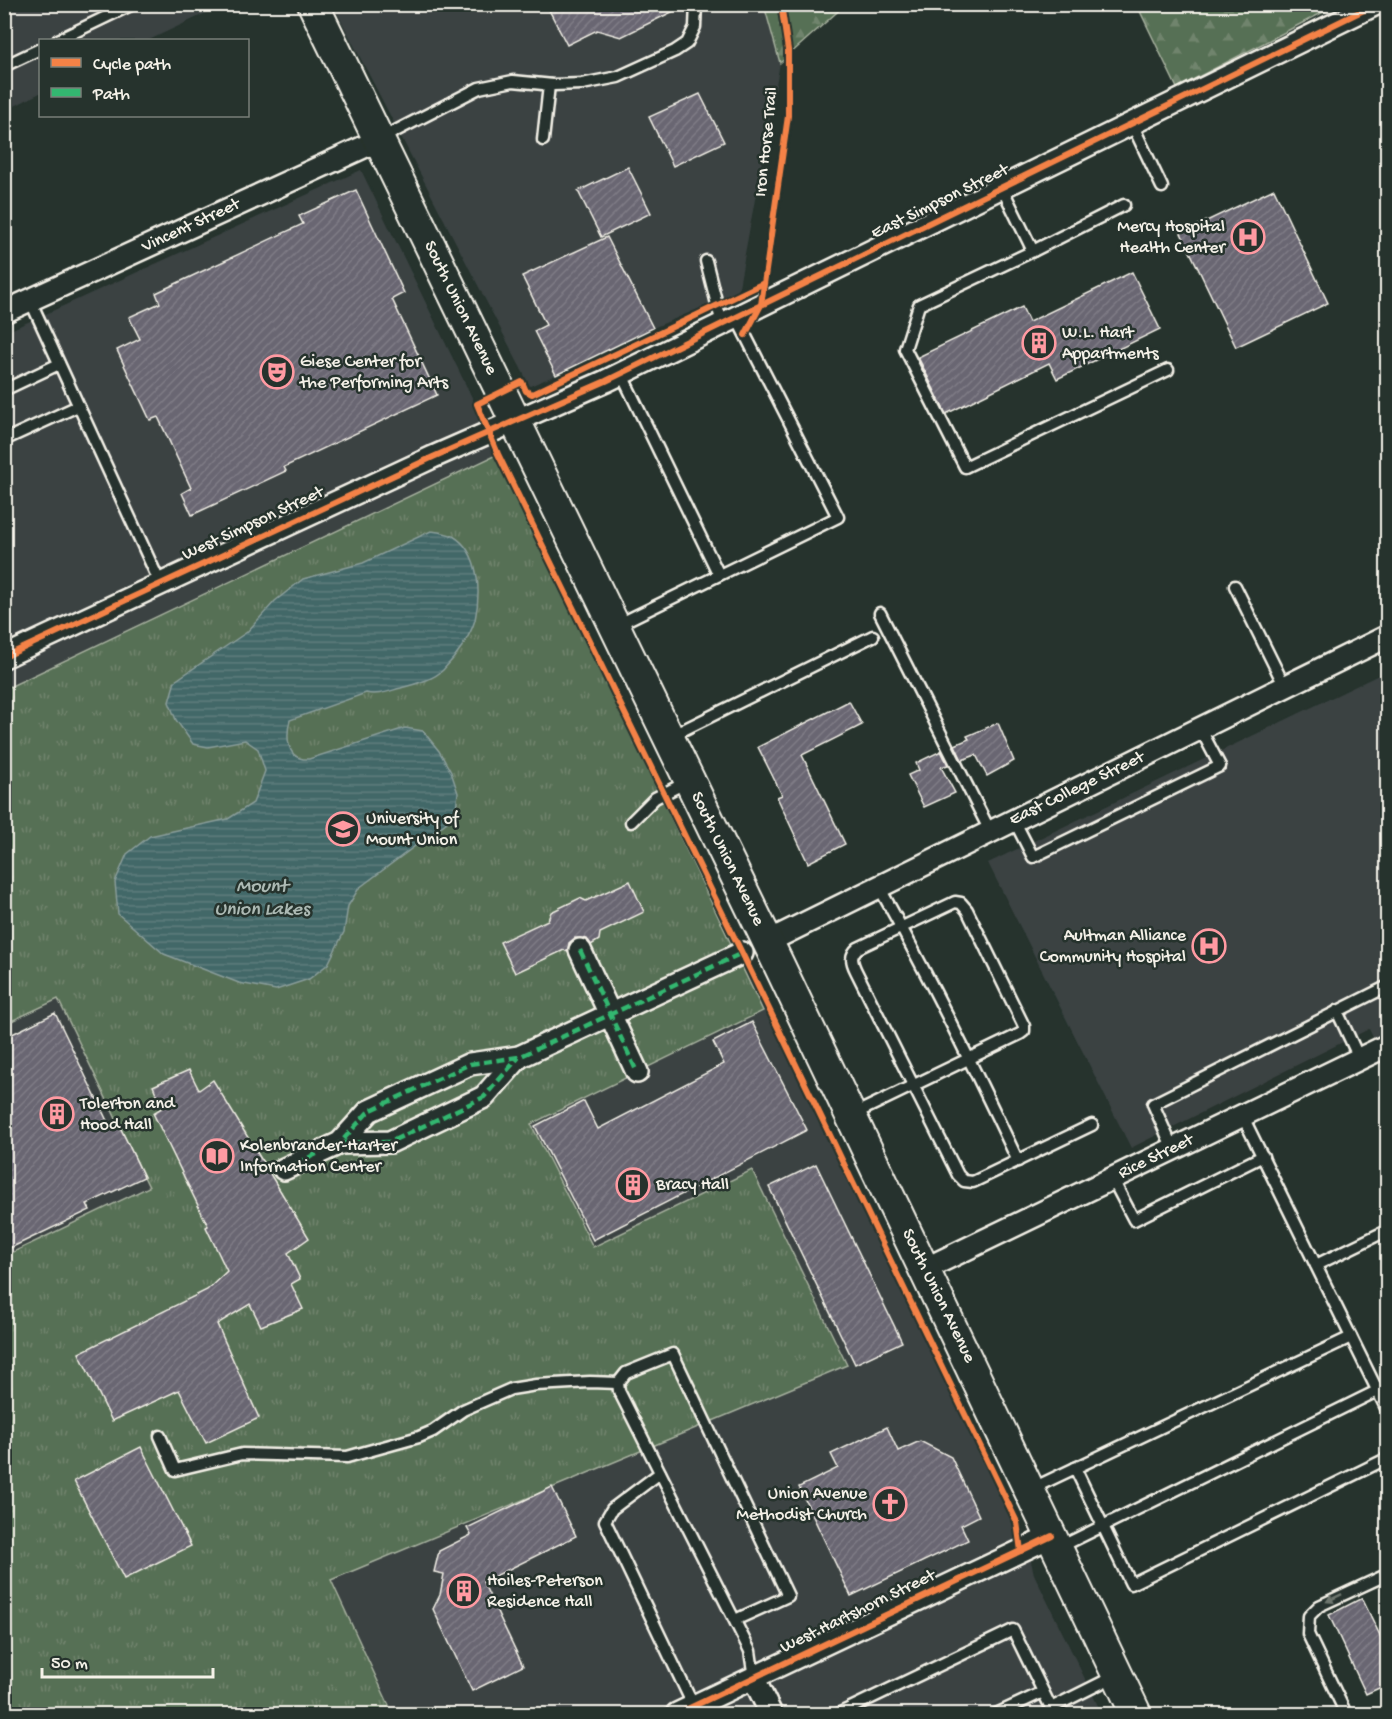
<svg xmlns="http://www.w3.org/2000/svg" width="1392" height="1719" font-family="'Gochi Hand',sans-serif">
<defs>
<pattern id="forest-firs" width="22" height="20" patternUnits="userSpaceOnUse" patternTransform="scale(1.5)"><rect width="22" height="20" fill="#576f55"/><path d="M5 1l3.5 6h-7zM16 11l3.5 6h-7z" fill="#70846d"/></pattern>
<pattern id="park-tufts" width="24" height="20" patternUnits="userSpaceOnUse" patternTransform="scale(1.5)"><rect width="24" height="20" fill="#576f55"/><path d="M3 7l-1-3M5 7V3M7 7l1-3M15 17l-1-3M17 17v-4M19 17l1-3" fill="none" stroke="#70846d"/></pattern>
<pattern id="water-rules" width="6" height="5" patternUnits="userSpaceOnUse" patternTransform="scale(1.5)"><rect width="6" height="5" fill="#436767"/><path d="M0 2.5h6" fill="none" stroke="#5f7d7d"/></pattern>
<pattern id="building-hatch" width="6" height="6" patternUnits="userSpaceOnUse" patternTransform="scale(1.5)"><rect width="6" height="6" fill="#696672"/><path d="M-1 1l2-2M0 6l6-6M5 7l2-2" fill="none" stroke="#7f7c86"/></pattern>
</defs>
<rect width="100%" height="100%" fill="#26332d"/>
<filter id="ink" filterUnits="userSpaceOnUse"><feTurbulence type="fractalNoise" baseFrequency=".0167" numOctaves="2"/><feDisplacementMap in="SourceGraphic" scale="12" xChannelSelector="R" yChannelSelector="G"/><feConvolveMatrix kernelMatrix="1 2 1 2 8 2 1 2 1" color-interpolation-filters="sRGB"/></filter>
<g filter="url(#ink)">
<!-- built -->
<g fill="#3a4242">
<polygon points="5,5 223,5 149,40 40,40 40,93 5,111"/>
<polygon points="333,5 764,5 780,63 738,292 653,328 556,375 530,386"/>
<polygon points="361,170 1022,1525 1034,1574 1102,1714 5,1714 4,333"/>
<polygon points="1387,671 1387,1067 1369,1029 1131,1148 988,863"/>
</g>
<!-- forest -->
<g fill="url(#forest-firs)" stroke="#a6b09e" stroke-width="1.5">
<polygon points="764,5 764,4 845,5 780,63"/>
<polygon points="1137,5 1337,5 1177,88"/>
</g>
<!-- park -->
<polygon fill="url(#park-tufts)" stroke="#a6b09e" stroke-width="1.5" points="498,454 763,1011 531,1124 593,1247 752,1170 847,1365 331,1580 393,1714 5,1714 5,1256 149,1187 58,999 5,1024 5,689"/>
<!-- water -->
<path fill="url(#water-rules)" stroke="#8a9e9b" stroke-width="1.5" d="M431 531C438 532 447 533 453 536 480 552 481 592 475 620 470 637 456 657 443 670 433 680 415 684 401 688 389 691 378 696 366 693L290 720C286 736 286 761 309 759L405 728 423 731 439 751 451 772 458 793 455 816 359 888 348 906 344 932 328 964 309 979 276 990 239 983 164 954 118 914 115 882 127 854 150 836 228 819 253 803 265 771 258 749 245 740 208 747 193 744 176 720 169 702 175 681 247 632 275 601 303 579 363 563Z"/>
<!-- building -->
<g fill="url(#building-hatch)" stroke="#f4f1e8" stroke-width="1.5">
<polygon points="546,4 688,4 621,37 597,30 567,45"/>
<polygon points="700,94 724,142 673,166 649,117"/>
<polygon points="628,167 651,213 601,237 578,191"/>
<polygon points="1274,189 1328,303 1236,347 1181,233"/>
<polygon points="356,190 404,293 392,299 437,395 284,467 286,471 192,515 182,493 191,488 158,417 150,420 117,350 140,339 129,317 160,303 156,293 303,224 299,216"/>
<polygon points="607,237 653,328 556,375 534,331 546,325 522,276"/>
<polygon points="1132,272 1160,329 1057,379 1049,363 946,414 918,357 1022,307 1029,322"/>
<polygon points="849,701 862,725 802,755 845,844 808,863 777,797 782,795 758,747"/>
<polygon points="998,723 1014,761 987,776 976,755 962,760 955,745 969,739 967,736"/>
<polygon points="941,751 948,765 941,767 955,793 924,807 908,775 919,770 916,763"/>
<polygon points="630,881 644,912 600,933 599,940 591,945 587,939 575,938 569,943 568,952 564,950 515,973 500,942 548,920 551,912 580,898 586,901"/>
<polygon points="55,1013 111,1129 119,1125 144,1177 87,1204 90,1210 4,1251 4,1038"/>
<polygon points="752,1022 807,1130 593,1240 535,1126 584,1101 598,1129 724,1064 713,1042"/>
<polygon points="189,1070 199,1090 213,1080 309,1238 288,1253 300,1279 291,1284 303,1309 261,1326 250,1304 217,1324 259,1418 206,1443 179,1390 112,1421 79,1353 207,1290 227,1271 206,1227 208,1226 153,1113 162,1108 153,1086"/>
<polygon points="816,1164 902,1342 855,1364 769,1187"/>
<polygon points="887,1427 898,1451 920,1441 951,1457 979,1516 961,1525 968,1540 851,1596 799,1487 838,1468 831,1454"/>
<polygon points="141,1447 191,1546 124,1579 74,1481"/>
<polygon points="552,1487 576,1536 483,1582 523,1666 472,1691 433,1609 440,1595 444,1574 434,1572 439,1551 471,1535 467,1528"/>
<polygon points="1362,1598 1388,1652 1388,1684 1366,1694 1329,1615"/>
</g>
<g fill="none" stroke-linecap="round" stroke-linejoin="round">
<!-- lane casing -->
<g stroke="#f4f1e8" stroke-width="15">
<g id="lane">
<polyline points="58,40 133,4"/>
<polyline points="4,66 40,49"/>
<polyline points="1132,124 1162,187"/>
<polyline points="382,138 479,88 513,81 553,85 582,84 618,77 675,51 687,43 695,27 696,4"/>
<polyline points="543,140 549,85"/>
<polyline points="1002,188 1033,251 1124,205"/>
<polyline points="1033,251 919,305 905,349 965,467 1168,370"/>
<polyline points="706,261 722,324"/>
<polyline points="30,300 160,583"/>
<polyline points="621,373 719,575"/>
<polyline points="4,390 59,364"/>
<polyline points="4,440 78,406"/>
<polyline points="1235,586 1285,687"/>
<polyline points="880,613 990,831"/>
<polyline points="617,625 838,517 736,317"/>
<polyline points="671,736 873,636"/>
<polyline points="1014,820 1033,857 1220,766 1200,728"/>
<polyline points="631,822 655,798 687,782"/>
<path d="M879 887C929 976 974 1068 1018 1161"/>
<polyline points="1337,1011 1359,1058"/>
<path d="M854 1114C909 1087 965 1061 1020 1034L1024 1031V1026L967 910 961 903 955 902 858 948C850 955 851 961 856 971L958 1175 964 1181 973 1182 1092 1125"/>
<polyline points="1242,1115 1388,1412"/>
<polyline points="1173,1149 1153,1104 1388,986"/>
<polyline points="1112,1178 1134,1220 1263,1156"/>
<polyline points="1316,1265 1388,1230"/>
<polyline points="160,1436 175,1470 242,1454 347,1457 419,1437 433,1431 463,1410 511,1389 536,1385 590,1382 618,1383"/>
<polyline points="1075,1468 1131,1584 1388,1458"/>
<polyline points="660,1473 612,1509 605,1521 694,1707"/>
<polyline points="1031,1489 1351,1337"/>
<polyline points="1058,1548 1377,1391"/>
<polyline points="735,1620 788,1596 673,1354 626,1373 618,1383 619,1391 750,1651 754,1678"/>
<polyline points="1051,1708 1115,1676"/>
<polyline points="838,1714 1013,1630 1054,1714"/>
<polyline points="996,1714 1043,1692"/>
<polyline points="1346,1714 1308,1634 1309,1616 1319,1606 1388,1574"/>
</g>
</g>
<!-- street casing -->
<g stroke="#f4f1e8" stroke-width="26">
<g id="street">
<polyline points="4,312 379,140"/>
<polyline points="4,657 433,457 606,381 1376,4"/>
<polyline points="767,942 1388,636"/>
<polyline points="580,950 637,1072"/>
<polyline points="340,1143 390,1142 484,1097 519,1057"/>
<polyline points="284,1169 340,1143 369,1111 470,1064 519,1057 742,953"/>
<polyline points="925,1269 1388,1045"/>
<polyline points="754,1679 771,1714"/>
<polyline points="677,1714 1052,1536"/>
</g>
</g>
<!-- secondary casing -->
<g stroke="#f4f1e8" stroke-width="34">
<polyline id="secondary" points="313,4 778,963 1136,1714"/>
</g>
<!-- lane -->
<use href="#lane" stroke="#26332d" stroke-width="10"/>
<!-- street -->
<use href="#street" stroke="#26332d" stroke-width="21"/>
<!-- secondary -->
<use href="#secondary" stroke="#26332d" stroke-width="30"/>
<!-- quiet -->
<g stroke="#33b770" stroke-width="4.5" stroke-dasharray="9 4.5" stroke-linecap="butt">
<polyline points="580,950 637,1072"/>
<polyline points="340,1143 390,1142 484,1097 519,1057"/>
<polyline points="284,1169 340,1143 369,1111 470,1064 519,1057 742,953"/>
</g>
<!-- cycleway casing -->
<g stroke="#26332d" stroke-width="10">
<g id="cycleway">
<polyline points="764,283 532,394 526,391 522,382 477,404 498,454 742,953 1017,1522 1021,1551"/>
<polyline points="745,335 761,305 788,116 788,50 781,4"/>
<polyline points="4,657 433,457 606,381 1376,4"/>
<polyline points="677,1714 1052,1536"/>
</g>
</g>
<!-- cycleway -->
<use href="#cycleway" stroke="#f48246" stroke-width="6"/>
</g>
<!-- one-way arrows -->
<defs><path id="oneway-solid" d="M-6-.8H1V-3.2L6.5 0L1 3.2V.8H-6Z" transform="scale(1.5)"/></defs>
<use fill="#6e766e" href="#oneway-solid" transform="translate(1334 1598) rotate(154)"/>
</g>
<!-- icons -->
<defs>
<g id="hospital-ring" transform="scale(1.725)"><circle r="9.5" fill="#26332d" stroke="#ff9aa2" stroke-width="1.5"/><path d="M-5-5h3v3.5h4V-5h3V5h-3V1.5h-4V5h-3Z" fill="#ff9aa2"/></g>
<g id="building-ring" transform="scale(1.725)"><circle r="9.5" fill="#26332d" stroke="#ff9aa2" stroke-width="1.5"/><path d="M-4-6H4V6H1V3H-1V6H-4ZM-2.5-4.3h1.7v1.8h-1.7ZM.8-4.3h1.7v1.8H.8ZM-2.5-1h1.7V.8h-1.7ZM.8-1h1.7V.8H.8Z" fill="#ff9aa2"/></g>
<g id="theatre-ring" transform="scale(1.725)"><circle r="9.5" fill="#26332d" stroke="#ff9aa2" stroke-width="1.5"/><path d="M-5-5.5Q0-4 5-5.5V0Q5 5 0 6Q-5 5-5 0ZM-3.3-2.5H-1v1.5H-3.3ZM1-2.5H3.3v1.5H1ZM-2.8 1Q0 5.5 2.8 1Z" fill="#ff9aa2"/></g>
<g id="university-ring" transform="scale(1.725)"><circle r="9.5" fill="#26332d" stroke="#ff9aa2" stroke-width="1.5"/><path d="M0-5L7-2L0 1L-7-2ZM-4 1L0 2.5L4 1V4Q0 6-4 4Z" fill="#ff9aa2"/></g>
<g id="library-ring" transform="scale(1.725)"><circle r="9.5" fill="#26332d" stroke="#ff9aa2" stroke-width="1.5"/><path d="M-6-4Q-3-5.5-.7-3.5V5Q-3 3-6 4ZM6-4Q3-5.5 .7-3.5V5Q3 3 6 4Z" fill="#ff9aa2"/></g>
<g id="church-ring" transform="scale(1.725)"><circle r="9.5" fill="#26332d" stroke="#ff9aa2" stroke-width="1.5"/><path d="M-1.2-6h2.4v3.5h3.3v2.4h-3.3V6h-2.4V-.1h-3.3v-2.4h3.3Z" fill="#ff9aa2"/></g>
</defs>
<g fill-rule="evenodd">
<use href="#hospital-ring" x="1248" y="237"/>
<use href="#building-ring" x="1039" y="343"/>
<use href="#theatre-ring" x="277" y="372"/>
<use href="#university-ring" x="343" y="829"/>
<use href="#hospital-ring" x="1209" y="946"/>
<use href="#building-ring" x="57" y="1114"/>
<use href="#library-ring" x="217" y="1156"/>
<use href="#building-ring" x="633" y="1185"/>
<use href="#church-ring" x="890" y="1504"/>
<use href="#building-ring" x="464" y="1591"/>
</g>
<g text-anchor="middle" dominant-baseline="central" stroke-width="5" stroke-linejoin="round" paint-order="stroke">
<!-- street labels -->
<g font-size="18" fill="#f4f1e8" stroke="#26332d">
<text transform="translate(767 142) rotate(-84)">Iron Horse Trail</text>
<text transform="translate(940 202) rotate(-26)">East Simpson Street</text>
<text transform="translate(191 226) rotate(-25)">Vincent Street</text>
<text transform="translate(460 308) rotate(64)">South Union Avenue</text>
<text transform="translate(253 524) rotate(-25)">West Simpson Street</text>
<text transform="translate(1077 789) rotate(-26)">East College Street</text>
<text transform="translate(727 859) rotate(64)">South Union Avenue</text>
<text transform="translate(1156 1157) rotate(-26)">Rice Street</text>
<text transform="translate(938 1296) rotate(64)">South Union Avenue</text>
<text transform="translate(858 1612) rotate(-26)">West Hartshorn Street</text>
</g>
<!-- poi labels -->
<g font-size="18" fill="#f4f1e8" stroke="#26332d" text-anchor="start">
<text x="1225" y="227" text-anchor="end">Mercy Hospital<tspan x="1225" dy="21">Health Center</tspan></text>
<text x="1062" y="333">W.L. Hart<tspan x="1062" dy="21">Appartments</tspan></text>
<text x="300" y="362">Giese Center for<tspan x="300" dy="21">the Performing Arts</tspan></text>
<text x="366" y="819">University of<tspan x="366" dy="21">Mount Union</tspan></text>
<text x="1186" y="936" text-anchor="end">Aultman Alliance<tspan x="1186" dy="21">Community Hospital</tspan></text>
<text x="80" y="1104">Tolerton and<tspan x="80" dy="21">Hood Hall</tspan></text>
<text x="240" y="1146">Kolenbrander-Harter<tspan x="240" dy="21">Information Center</tspan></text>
<text x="656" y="1185">Bracy Hall</text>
<text x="867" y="1494" text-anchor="end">Union Avenue<tspan x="867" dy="21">Methodist Church</tspan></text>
<text x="487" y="1581">Hoiles-Peterson<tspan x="487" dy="21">Residence Hall</tspan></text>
</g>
<!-- water labels -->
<g font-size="20" font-style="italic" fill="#adbab4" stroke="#26332d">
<text x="262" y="887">Mount<tspan x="262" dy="23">Union Lakes</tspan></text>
</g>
</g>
<!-- margin -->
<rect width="1392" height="1719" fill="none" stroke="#26332d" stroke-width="24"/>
<rect x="12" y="12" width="1368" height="1695" fill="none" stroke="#f4f1e8" stroke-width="2" filter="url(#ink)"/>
<!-- legend -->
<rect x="39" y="39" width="210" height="78" fill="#26332d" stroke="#787f78" stroke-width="1.5"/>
<rect x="51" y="58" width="30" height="9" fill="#f48246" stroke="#787f78" stroke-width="1.5"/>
<text x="93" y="69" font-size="18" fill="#f4f1e8">Cycle path</text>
<rect x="51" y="88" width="30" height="9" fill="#33b770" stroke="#787f78" stroke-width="1.5"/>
<text x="93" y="99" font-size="18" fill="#f4f1e8">Path</text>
<!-- scale -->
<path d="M42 1668v9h171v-9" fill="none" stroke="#f4f1e8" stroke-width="3"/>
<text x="51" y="1668" font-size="18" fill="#f4f1e8" stroke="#26332d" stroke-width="4.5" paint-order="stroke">50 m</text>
</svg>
